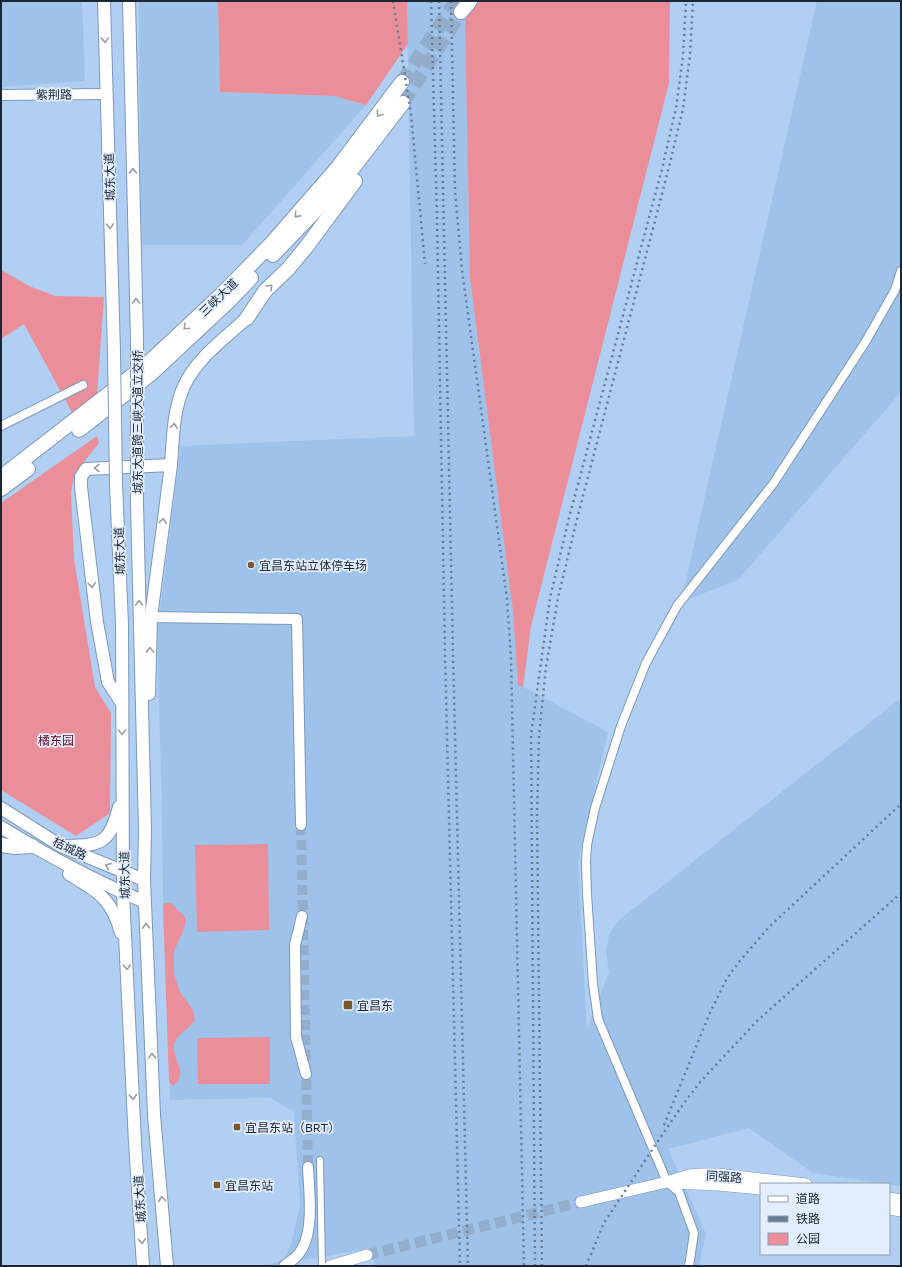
<svg xmlns="http://www.w3.org/2000/svg" width="902" height="1267" font-family="Commissioner,'Noto Sans SC',sans-serif">
<rect width="100%" height="100%" fill="#b1cff3"/>
<!-- built -->
<g fill="#9fc2ea">
<polygon points="1,1 82,1 85,81 1,87"/>
<polygon points="139,1 218,1 220,92 334,96 366,105 242,245 141,245"/>
<polygon points="407,1 465,1 470,278 513,612 518,684 608,732 578,863 587,1029 609,972 606,951 609,935 618,921 901,698 901,1186 813,1173 749,1128 668,1149 706,1234 699,1266 374,1266 373,1248 267,1266 284,1259 291,1245 300,1205 294,1112 271,1098 170,1100 163,905 162,810 157,632 181,446 414,436"/>
<polygon points="817,1 901,1 901,392 738,580 681,602"/>
</g>
<!-- green -->
<g fill="#ea8f99">
<polygon points="218,1 407,1 408,44 366,105 334,96 220,92"/>
<polygon points="480,1 670,1 669,83 531,626 523,687 518,685 513,612 470,278 465,18"/>
<polygon points="1,271 3,271 29,286 55,296 104,297 97,396 73,414 24,324 1,339"/>
<polygon points="97,436 99,443 75,473 71,492 74,559 95,687 111,713 110,813 76,836 1,790 1,503"/>
<polygon points="268,844 269,930 197,932 195,845"/>
<path d="M165 903H171L184 916 186 920 184 929 174 951V974L180 992 193 1010 195 1019C191 1028 175 1036 174 1045 172 1061 190 1072 173 1086L169 1082 163 905Z"/>
<polygon points="270,1037 270,1084 198,1084 197,1038"/>
</g>
<g fill="none" stroke-linecap="round" stroke-linejoin="round">
<!-- tertiary-tunnel -->
<polyline stroke="#93adcd" stroke-width="10" stroke-dasharray="10 5" stroke-linecap="butt" points="301,825 308,1167"/>
<!-- secondary-tunnel -->
<polyline stroke="#93adcd" stroke-width="11" stroke-dasharray="11 5.5" stroke-linecap="butt" points="367,1255 581,1202"/>
<!-- motorway-tunnel -->
<g stroke="#93adcd" stroke-width="14" stroke-dasharray="14 7" stroke-linecap="butt">
<polyline points="402,82 456,1"/>
<polyline points="403,103 461,12"/>
</g>
<!-- pedestrian casing -->
<g stroke="#7c98ba" stroke-width="8">
<polyline id="pedestrian" points="320,1160 322,1266"/>
</g>
<!-- minor casing -->
<g stroke="#7c98ba" stroke-width="10">
<g id="minor">
<polyline points="1,426 83,385"/>
<polyline points="689,1266 694,1233 679,1192 667,1182 598,1019 593,984 587,894 586,862 587,845 595,808 621,726 646,663 677,606 773,484 866,341 895,290 901,271"/>
</g>
</g>
<!-- tertiary casing -->
<g stroke="#7c98ba" stroke-width="12">
<g id="tertiary">
<polyline points="1,95 107,94"/>
<polyline points="151,617 297,619 301,825"/>
<polyline points="302,916 295,945 296,1037 306,1074"/>
<path d="M284 1266C291 1261 298 1257 302 1249 314 1228 309 1191 308 1167"/>
</g>
</g>
<!-- secondary casing -->
<g stroke="#7c98ba" stroke-width="12">
<g id="secondary">
<polyline points="674,1183 718,1185 761,1189"/>
<polyline points="889,1198 901,1200"/>
<polyline points="581,1202 667,1182 689,1175 701,1174 718,1174 806,1184"/>
<polyline points="889,1209 901,1211"/>
<polyline points="330,1266 367,1255"/>
</g>
</g>
<!-- primary casing -->
<g stroke="#7c98ba" stroke-width="14">
<g id="primary">
<polyline points="104,1 114,352"/>
<polyline points="129,1 137,340"/>
<path d="M171 465C173 439 173 410 184 386 197 358 225 338 247 318"/>
<polyline points="116,484 122,624 123,894 135,1143 143,1266"/>
<polyline points="137,504 145,829 144,880 154,1115 167,1266"/>
<polyline points="121,702 108,682 97,622 81,487 81,477 86,469 171,465 151,617 149,694"/>
<polyline points="1,808 61,846 144,880"/>
<path d="M1 827C48 856 95 881 145 902"/>
<path d="M66 846C102 845 109 844 119 807"/>
<path d="M69 874C81 882 96 889 105 900 113 909 118 922 121 933"/>
</g>
</g>
<!-- motorway casing -->
<g stroke="#7c98ba" stroke-width="16">
<g id="motorway">
<polyline points="461,12 470,1"/>
<polyline points="273,255 340,185 403,103"/>
<polyline points="247,318 265,291 288,269 307,246 355,181"/>
<polyline points="79,430 152,373 227,303 251,278"/>
<polyline points="1,477 147,364 223,293 270,245 338,167 402,82"/>
<polyline points="1,489 28,469"/>
<polyline points="1,845 15,847 32,846"/>
</g>
</g>
<!-- pedestrian -->
<use href="#pedestrian" stroke="#fff" stroke-width="6"/>
<!-- minor -->
<use href="#minor" stroke="#fff" stroke-width="8"/>
<!-- tertiary -->
<use href="#tertiary" stroke="#fff" stroke-width="10"/>
<!-- secondary -->
<use href="#secondary" stroke="#fff" stroke-width="11"/>
<!-- primary -->
<use href="#primary" stroke="#fff" stroke-width="12"/>
<!-- motorway -->
<use href="#motorway" stroke="#fff" stroke-width="14"/>
<!-- rail -->
<g stroke="#667c94" stroke-width="2.5" stroke-dasharray="2 4" stroke-linecap="butt">
<polyline points="393,1 411,114 425,264"/>
<polyline points="431,1 437,218 445,654 460,1266"/>
<polyline points="439,1 453,653 468,1266"/>
<polyline points="451,1 455,191 462,270 507,599 511,659 524,1266"/>
<polyline points="664,1125 709,1015 726,980 738,963 769,927 901,804"/>
<polyline points="535,1266 531,735 550,598 569,518 662,169 676,108 683,56 686,1"/>
<polyline points="542,1266 537,816 539,736 546,667 558,598 577,519 668,171 683,109 690,55 693,1"/>
<polyline points="586,1266 604,1223 656,1144 684,1103 700,1082 758,1020 901,893"/>
</g>
<!-- primary-bridge casing -->
<g stroke="#7c98ba" stroke-width="14" stroke-linecap="butt">
<g id="primary-bridge">
<polyline points="114,352 116,484"/>
<polyline points="137,504 137,340"/>
</g>
</g>
<!-- primary-bridge -->
<use href="#primary-bridge" stroke="#fff" stroke-width="12"/>
</g>
<!-- one-way arrows -->
<defs><path id="oneway-chevron" d="M-2-3.5L2.5 0L-2 3.5" fill="none" stroke-width="1.6" stroke-linecap="round" stroke-linejoin="round"/></defs>
<g stroke="#989da3">
<use href="#oneway-chevron" transform="translate(105 40) rotate(88)"/>
<use href="#oneway-chevron" transform="translate(379 114) rotate(126)"/>
<use href="#oneway-chevron" transform="translate(133 171) rotate(-91)"/>
<use href="#oneway-chevron" transform="translate(297 215) rotate(131)"/>
<use href="#oneway-chevron" transform="translate(110 226) rotate(88)"/>
<use href="#oneway-chevron" transform="translate(270 287) rotate(-45)"/>
<use href="#oneway-chevron" transform="translate(136 301) rotate(-91)"/>
<use href="#oneway-chevron" transform="translate(186 327) rotate(137)"/>
<use href="#oneway-chevron" transform="translate(174 426) rotate(-83)"/>
<use href="#oneway-chevron" transform="translate(97 468) rotate(178)"/>
<use href="#oneway-chevron" transform="translate(163 521) rotate(-83)"/>
<use href="#oneway-chevron" transform="translate(92 585) rotate(83)"/>
<use href="#oneway-chevron" transform="translate(139 603) rotate(-91)"/>
<use href="#oneway-chevron" transform="translate(150 650) rotate(-88)"/>
<use href="#oneway-chevron" transform="translate(122 732) rotate(89)"/>
<use href="#oneway-chevron" transform="translate(108 866) rotate(-157)"/>
<use href="#oneway-chevron" transform="translate(146 926) rotate(-92)"/>
<use href="#oneway-chevron" transform="translate(127 967) rotate(87)"/>
<use href="#oneway-chevron" transform="translate(152 1056) rotate(-92)"/>
<use href="#oneway-chevron" transform="translate(133 1097) rotate(87)"/>
<use href="#oneway-chevron" transform="translate(162 1199) rotate(-95)"/>
<use href="#oneway-chevron" transform="translate(142 1241) rotate(86)"/>
</g>
<!-- markers -->
<g fill="#78582e" stroke="#e2eefd" stroke-width="1.5">
<circle cx="251" cy="565" r="4"/>
<rect x="343" y="1000" width="10" height="10" rx="2"/>
<rect x="233" y="1123" width="8" height="8" rx="2"/>
<rect x="213" y="1181" width="8" height="8" rx="2"/>
</g>
<g text-anchor="middle" dominant-baseline="central" stroke-width="3.5" stroke-linejoin="round" paint-order="stroke">
<!-- street labels -->
<g font-size="12" fill="#1a2633" stroke="#e2eefd">
<text transform="translate(54 94) rotate(-1)">紫荆路</text>
<text transform="translate(109 177) rotate(-92)">城东大道</text>
<text transform="translate(218 297) rotate(-44)">三峡大道</text>
<text transform="translate(137 422) rotate(-90)">城东大道跨三峡大道立交桥</text>
<text transform="translate(119 551) rotate(-92)">城东大道</text>
<text transform="translate(70 848) rotate(26)">桔城路</text>
<text transform="translate(124 875) rotate(-91)">城东大道</text>
<text transform="translate(724 1176) rotate(4)">同强路</text>
<text transform="translate(139 1199) rotate(-94)">城东大道</text>
</g>
<!-- poi labels -->
<g font-size="12" fill="#1a2633" stroke="#e2eefd" text-anchor="start">
<text x="259" y="565">宜昌东站立体停车场</text>
<text x="357" y="1005">宜昌东</text>
<text x="245" y="1127">宜昌东站（BRT）</text>
<text x="225" y="1185">宜昌东站</text>
</g>
<!-- park labels -->
<g font-size="12" fill="#641125" stroke="#e2eefd">
<text x="56" y="740">橘东园</text>
</g>
</g>
<!-- border -->
<rect width="902" height="1267" fill="none" stroke="#1a2633" stroke-width="4"/>
<!-- legend -->
<rect x="760" y="1183" width="130" height="72" fill="#e2eefd" stroke="#929eac"/>
<rect x="768" y="1196" width="20" height="6" fill="#ffffff" stroke="#929eac"/>
<text x="796" y="1203" font-size="12" fill="#1a2633">道路</text>
<rect x="768" y="1216" width="20" height="6" fill="#667c94" stroke="#929eac"/>
<text x="796" y="1223" font-size="12" fill="#1a2633">铁路</text>
<rect x="768" y="1233" width="20" height="12" fill="#ea8f99" stroke="#929eac"/>
<text x="796" y="1243" font-size="12" fill="#1a2633">公园</text>
</svg>
